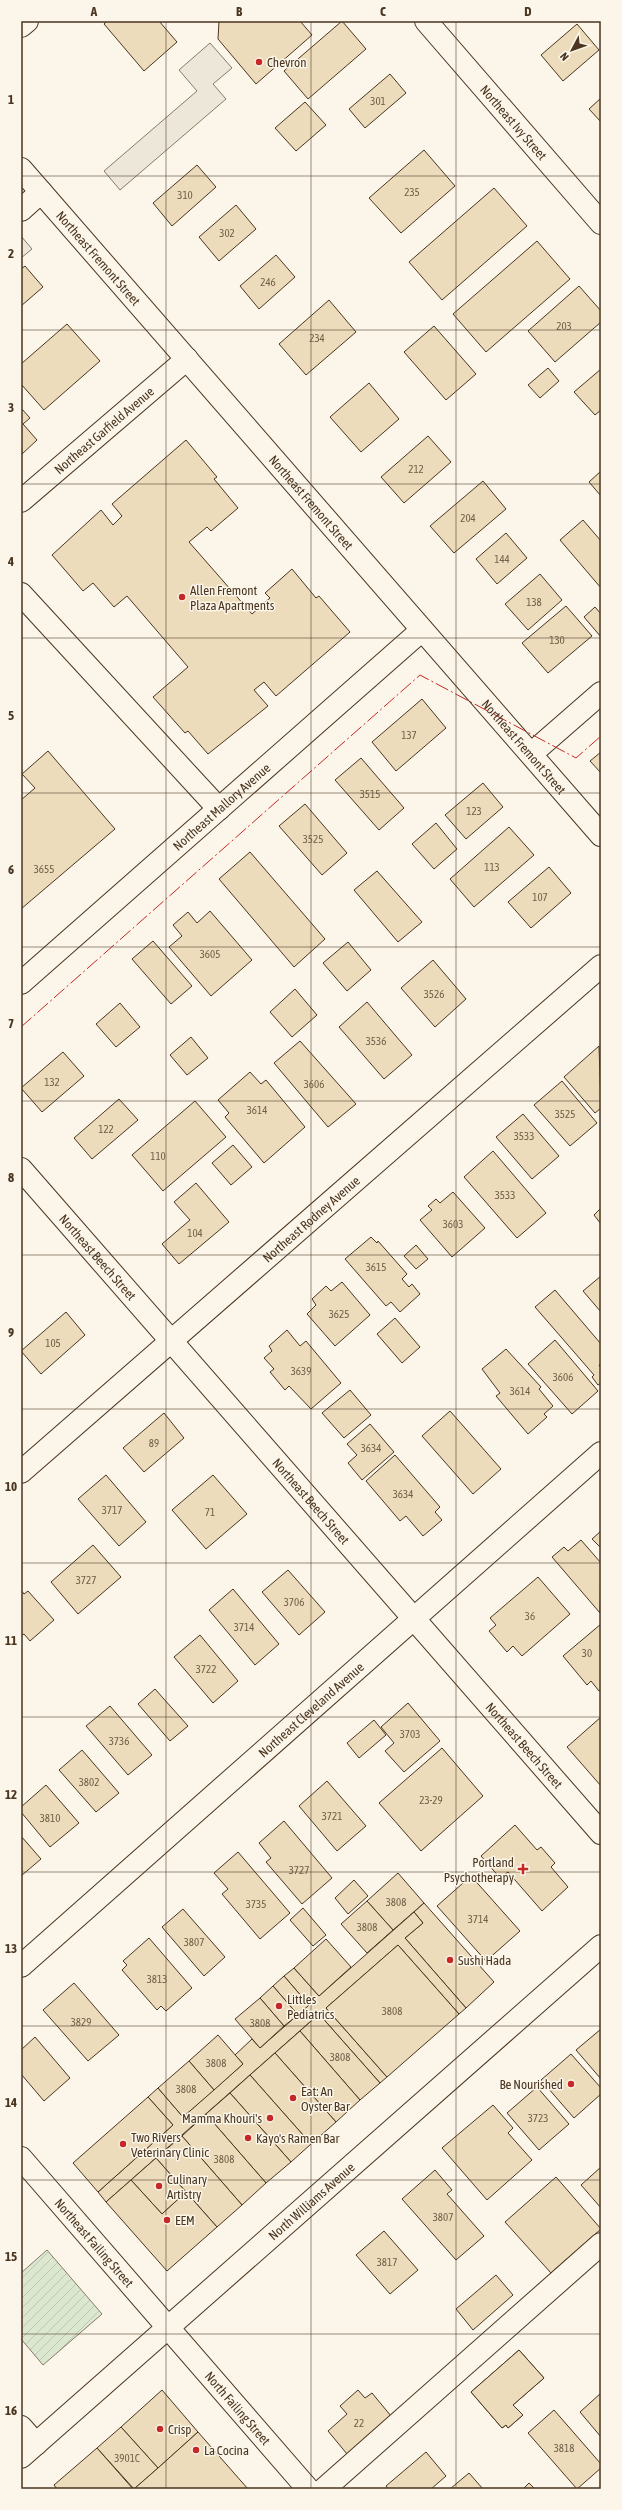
<svg xmlns="http://www.w3.org/2000/svg" width="622" height="2510" font-family="'Asap Condensed',sans-serif">
<defs>
<pattern id="garden-furrows" width="10" height="10" patternUnits="userSpaceOnUse"><rect width="10" height="10" fill="#dce7d0"/><path d="M-1 1l2-2M0 10L10 0M9 11l2-2" fill="none" stroke="#bec7b2"/></pattern>
</defs>
<rect width="100%" height="100%" fill="#fbf6e9"/>
<!-- garden -->
<polygon fill="url(#garden-furrows)" stroke="#887966" points="47,2250 102,2314 43,2365 21,2339 21,2273"/>
<!-- parking -->
<g fill="#ede7d9" stroke="#887966">
<polygon points="210,43 232,68 213,84 226,99 120,190 104,171 197,91 179,70"/>
<polygon points="21,236 32,249 21,258"/>
</g>
<!-- building -->
<g fill="#ecdcbc" stroke="#4a3520">
<polygon points="107,21 159,21 177,42 144,71 104,24"/>
<polygon points="219,21 300,21 312,35 256,84 218,39"/>
<polygon points="342,21 366,49 308,99 284,71"/>
<polygon points="577,24 599,50 563,81 541,55"/>
<polygon points="390,74 406,93 365,128 349,109"/>
<polygon points="601,98 601,122 589,109"/>
<polygon points="305,102 326,125 296,151 275,128"/>
<polygon points="424,150 455,186 401,233 369,198"/>
<polygon points="197,165 216,187 172,226 153,203"/>
<polygon points="494,188 527,226 442,300 409,262"/>
<polygon points="236,205 256,229 219,261 199,237"/>
<polygon points="537,241 570,279 486,352 453,314"/>
<polygon points="276,255 295,277 259,309 240,286"/>
<polygon points="25,266 43,287 21,306 21,269"/>
<polygon points="579,286 601,311 601,322 555,362 528,331"/>
<polygon points="329,300 356,332 306,375 279,344"/>
<polygon points="67,324 100,361 44,410 21,384 21,364"/>
<polygon points="434,326 476,374 446,400 404,352"/>
<polygon points="548,368 559,381 540,398 528,385"/>
<polygon points="601,369 601,410 595,415 574,392"/>
<polygon points="369,383 399,419 361,452 330,417"/>
<polygon points="21,408 30,418 23,424 37,440 21,455"/>
<polygon points="428,436 451,462 404,503 381,477"/>
<polygon points="186,440 217,477 214,479 238,508 211,531 207,527 189,542 252,614 270,598 265,593 292,569 316,598 319,596 350,632 276,696 264,682 254,690 268,706 208,754 188,731 185,733 153,697 188,667 127,596 114,607 93,583 83,591 52,555 101,510 113,525 122,516 112,504"/>
<polygon points="601,471 601,496 589,482"/>
<polygon points="483,481 506,509 454,553 430,526"/>
<polygon points="583,520 601,541 601,588 560,540"/>
<polygon points="506,533 527,558 497,584 476,559"/>
<polygon points="540,574 562,600 528,630 505,604"/>
<polygon points="566,606 592,636 548,673 522,643"/>
<polygon points="595,607 601,614 601,637 584,617"/>
<polygon points="422,699 446,728 396,771 372,742"/>
<polygon points="48,751 115,829 21,909 21,800 35,788 22,774"/>
<polygon points="601,752 601,773 590,761"/>
<polygon points="361,758 404,808 379,830 335,780"/>
<polygon points="483,783 503,807 466,839 445,815"/>
<polygon points="305,804 347,853 322,875 279,826"/>
<polygon points="436,823 457,849 434,869 412,844"/>
<polygon points="509,827 534,855 474,907 450,879"/>
<polygon points="250,852 325,939 294,967 219,879"/>
<polygon points="549,867 571,893 531,928 508,902"/>
<polygon points="377,871 422,922 398,942 354,890"/>
<polygon points="210,911 252,960 211,996 169,947 182,936 173,925 188,912 197,923"/>
<polygon points="153,941 192,986 171,1004 132,959"/>
<polygon points="348,942 371,970 347,991 323,963"/>
<polygon points="433,960 466,999 435,1027 401,988"/>
<polygon points="295,989 317,1015 292,1037 270,1012"/>
<polygon points="367,1002 412,1055 384,1079 339,1027"/>
<polygon points="120,1003 140,1027 116,1047 96,1024"/>
<polygon points="191,1037 208,1058 187,1075 170,1055"/>
<polygon points="300,1041 356,1104 328,1127 274,1063"/>
<polygon points="599,1046 601,1108 595,1113 564,1077"/>
<polygon points="63,1052 84,1076 42,1112 21,1088"/>
<polygon points="250,1072 261,1084 266,1080 305,1127 264,1163 225,1117 229,1113 218,1100"/>
<polygon points="562,1081 597,1123 570,1146 534,1105"/>
<polygon points="119,1099 138,1120 92,1159 74,1138"/>
<polygon points="195,1101 226,1137 163,1191 132,1155"/>
<polygon points="523,1114 559,1156 532,1179 496,1137"/>
<polygon points="233,1145 252,1167 231,1185 212,1163"/>
<polygon points="493,1151 546,1213 517,1238 464,1177"/>
<polygon points="196,1183 229,1222 179,1264 162,1244 190,1220 174,1202"/>
<polygon points="453,1192 485,1228 452,1257 420,1220 432,1210 428,1206 436,1199 440,1203"/>
<polygon points="601,1208 601,1224 594,1215"/>
<polygon points="371,1237 377,1243 378,1241 407,1274 402,1279 409,1287 412,1284 420,1294 400,1312 391,1302 386,1306 345,1259"/>
<polygon points="416,1245 428,1259 416,1269 404,1256"/>
<polygon points="601,1276 601,1312 583,1291"/>
<polygon points="342,1282 370,1315 335,1346 307,1314 316,1305 312,1299 326,1286 331,1291"/>
<polygon points="555,1290 601,1344 601,1363 599,1365 601,1368 601,1383 598,1385 592,1377 594,1375 535,1307"/>
<polygon points="66,1312 85,1335 41,1374 21,1351"/>
<polygon points="395,1318 420,1347 402,1363 377,1334"/>
<polygon points="287,1330 300,1346 306,1341 341,1383 311,1409 289,1386 285,1390 270,1372 274,1369 264,1358 272,1351 269,1346"/>
<polygon points="555,1340 598,1391 572,1414 528,1364"/>
<polygon points="506,1349 541,1387 539,1389 553,1406 544,1414 547,1417 528,1434 496,1396 500,1393 482,1369"/>
<polygon points="350,1390 371,1415 344,1438 322,1413"/>
<polygon points="450,1411 501,1469 473,1494 422,1436"/>
<polygon points="164,1413 184,1438 144,1472 123,1448"/>
<polygon points="370,1424 394,1452 362,1480 348,1463 357,1455 347,1444"/>
<polygon points="395,1455 440,1507 435,1512 442,1520 423,1536 406,1516 400,1521 366,1481"/>
<polygon points="106,1475 146,1522 119,1546 78,1499"/>
<polygon points="213,1475 247,1514 206,1549 172,1510"/>
<polygon points="601,1531 601,1548 592,1539"/>
<polygon points="581,1540 601,1563 600,1613 552,1557 564,1547 568,1551"/>
<polygon points="93,1545 121,1577 78,1614 51,1582"/>
<polygon points="288,1570 325,1612 299,1635 262,1592"/>
<polygon points="538,1577 570,1614 522,1656 513,1646 507,1652 489,1631 496,1625 490,1618"/>
<polygon points="233,1589 279,1644 255,1665 209,1610"/>
<polygon points="21,1590 24,1594 28,1591 54,1620 30,1641 24,1634 21,1636"/>
<polygon points="601,1624 601,1690 599,1691 591,1681 587,1685 563,1656"/>
<polygon points="200,1635 238,1681 213,1703 174,1657"/>
<polygon points="155,1689 188,1726 170,1741 138,1704"/>
<polygon points="408,1703 440,1741 404,1772 385,1751 394,1743 381,1727"/>
<polygon points="110,1706 152,1755 128,1775 86,1726"/>
<polygon points="601,1717 601,1786 567,1747"/>
<polygon points="374,1720 386,1735 359,1758 347,1743"/>
<polygon points="442,1748 483,1796 421,1851 379,1803"/>
<polygon points="82,1750 119,1793 96,1812 59,1770"/>
<polygon points="327,1781 366,1826 337,1851 299,1806"/>
<polygon points="46,1785 79,1823 50,1847 21,1812 21,1807"/>
<polygon points="284,1821 332,1878 302,1904 266,1862 271,1858 259,1843"/>
<polygon points="515,1825 537,1850 541,1847 555,1863 551,1867 568,1887 542,1911 508,1872 500,1878 481,1856"/>
<polygon points="21,1836 41,1859 21,1876"/>
<polygon points="238,1852 290,1913 260,1939 222,1894 228,1889 214,1873"/>
<polygon points="398,1873 424,1903 393,1930 367,1901"/>
<polygon points="471,1876 520,1931 486,1961 437,1906"/>
<polygon points="354,1880 368,1896 348,1914 335,1898"/>
<polygon points="367,1901 393,1930 367,1953 341,1924"/>
<polygon points="424,1903 494,1982 466,2008 405,1938 423,1923 414,1912"/>
<polygon points="303,1908 326,1935 313,1946 290,1920"/>
<polygon points="183,1909 225,1957 204,1976 162,1927"/>
<polygon points="414,1912 423,1923 405,1938 466,2008 459,2014 398,1945 326,2008 387,2077 380,2083 319,2014 106,2202 98,2192 173,2125 148,2097 158,2088 183,2117 243,2064 235,2055 252,2039 260,2048 309,2005 284,1976 294,1968 319,1996"/>
<polygon points="149,1938 192,1988 166,2011 161,2006 157,2010 122,1970 127,1965 123,1961"/>
<polygon points="326,1939 351,1967 319,1996 294,1968"/>
<polygon points="398,1945 459,2014 387,2077 326,2008"/>
<polygon points="284,1976 309,2005 298,2015 273,1986"/>
<polygon points="74,1983 119,2035 88,2061 43,2010"/>
<polygon points="273,1986 298,2015 284,2026 260,1998"/>
<polygon points="260,1998 284,2026 260,2048 235,2019"/>
<polygon points="319,2014 380,2083 360,2100 300,2031"/>
<polygon points="601,2029 601,2079 576,2050"/>
<polygon points="300,2031 360,2100 336,2122 275,2053"/>
<polygon points="218,2035 243,2064 214,2090 189,2061"/>
<polygon points="35,2037 70,2078 44,2101 21,2074 21,2050"/>
<polygon points="275,2053 336,2122 311,2144 250,2075"/>
<polygon points="571,2054 601,2088 601,2094 574,2118 541,2080"/>
<polygon points="189,2061 214,2090 183,2117 158,2088"/>
<polygon points="250,2075 311,2144 291,2162 230,2093"/>
<polygon points="537,2087 569,2124 539,2150 507,2113"/>
<polygon points="230,2093 291,2162 266,2183 206,2114"/>
<polygon points="148,2097 173,2125 98,2192 73,2163"/>
<polygon points="493,2105 513,2128 508,2133 532,2160 487,2200 442,2148"/>
<polygon points="206,2114 266,2183 242,2205 182,2136"/>
<polygon points="182,2136 242,2205 217,2227 156,2158"/>
<polygon points="156,2158 186,2192 162,2214 131,2180"/>
<polygon points="601,2167 601,2208 581,2185"/>
<polygon points="435,2170 452,2190 447,2194 484,2236 456,2260 402,2199"/>
<polygon points="556,2177 601,2229 551,2273 505,2222"/>
<polygon points="131,2180 162,2214 186,2192 217,2227 167,2271 106,2202"/>
<polygon points="384,2231 418,2270 390,2294 356,2255"/>
<polygon points="496,2275 513,2295 473,2330 456,2309"/>
<polygon points="519,2350 544,2378 513,2405 523,2415 508,2428 506,2425 502,2428 471,2392"/>
<polygon points="519,2350 544,2378 513,2405 523,2415 508,2428 506,2425 502,2428 471,2392"/>
<polygon points="162,2390 198,2432 158,2468 121,2427"/>
<polygon points="358,2390 365,2398 372,2393 391,2416 347,2454 328,2431 347,2414 340,2406"/>
<polygon points="601,2393 601,2437 580,2412"/>
<polygon points="554,2410 601,2464 601,2468 577,2489 528,2433"/>
<polygon points="121,2427 158,2468 134,2489 97,2448"/>
<polygon points="198,2432 248,2489 134,2489 158,2468"/>
<polygon points="97,2448 133,2489 57,2489 54,2485"/>
<polygon points="426,2452 446,2476 431,2489 388,2489 386,2486"/>
<polygon points="469,2473 483,2489 450,2489"/>
<polygon points="529,2483 535,2489 523,2489"/>
</g>
<g fill="none" stroke-linecap="round" stroke-linejoin="round">
<!-- minor casing -->
<g stroke="#4a3520" stroke-width="24">
<g id="minor">
<path id="s1" d="M426 21 601 223"/>
<polyline points="21,210 41,192"/>
<path id="s2" d="M21 501 187 359"/>
<polyline points="21,594 219,809"/>
<polyline points="531,754 601,693"/>
<path id="s3" d="M21 983 422 630"/>
<path id="s4" d="M21 1169 601 1833"/>
<path id="s5" d="M21 1472 601 966"/>
<path id="s6" d="M21 1966 601 1453"/>
<path id="s7" d="M21 2158 308 2489"/>
<polyline points="21,2427 36,2444"/>
<polyline points="324,2489 601,2244"/>
</g>
</g>
<!-- major casing -->
<g stroke="#4a3520" stroke-width="24">
<g id="major">
<polyline points="21,26 27,21"/>
<path id="s8" d="M21 169 601 835"/>
<path id="s9" d="M21 2457 601 1946"/>
</g>
</g>
<!-- minor -->
<use href="#minor" stroke="#fbf6e9" stroke-width="22"/>
<!-- major -->
<use href="#major" stroke="#fbf6e9" stroke-width="22"/>
<!-- power -->
<polyline stroke="#c62828" stroke-width="1" stroke-dasharray="14 3 2 3" stroke-linecap="butt" points="21,1027 420,675 576,758 601,736"/>
</g>
<!-- grid -->
<path fill="none" stroke="#4a3520" stroke-width="1" stroke-opacity="0.55" d="M166 21V2489M311 21V2489M456 21V2489M21 176H601M21 330H601M21 484H601M21 638H601M21 793H601M21 947H601M21 1101H601M21 1255H601M21 1409H601M21 1563H601M21 1717H601M21 1872H601M21 2026H601M21 2180H601M21 2334H601"/>
<!-- markers -->
<g fill="#c62828" stroke="#fbf6e9" stroke-width="1.5">
<circle cx="259" cy="62" r="4"/>
<circle cx="182" cy="597" r="4"/>
<path d="M521 1863h4v4h4v4h-4v4h-4v-4h-4v-4h4z"/>
<circle cx="450" cy="1960" r="4"/>
<circle cx="279" cy="2006" r="4"/>
<circle cx="571" cy="2084" r="4"/>
<circle cx="293" cy="2098" r="4"/>
<circle cx="270" cy="2118" r="4"/>
<circle cx="248" cy="2138" r="4"/>
<circle cx="123" cy="2144" r="4"/>
<circle cx="159" cy="2186" r="4"/>
<circle cx="167" cy="2220" r="4"/>
<circle cx="160" cy="2429" r="4"/>
<circle cx="196" cy="2450" r="4"/>
</g>
<g text-anchor="middle" dominant-baseline="central" stroke-width="3" stroke-linejoin="round" paint-order="stroke">
<!-- number labels -->
<g font-size="11" fill="#725f47">
<text x="378" y="101">301</text>
<text x="412" y="192">235</text>
<text x="185" y="195">310</text>
<text x="227" y="233">302</text>
<text x="268" y="282">246</text>
<text x="564" y="326">203</text>
<text x="317" y="338">234</text>
<text x="416" y="469">212</text>
<text x="468" y="518">204</text>
<text x="502" y="559">144</text>
<text x="534" y="602">138</text>
<text x="557" y="640">130</text>
<text x="409" y="735">137</text>
<text x="370" y="794">3515</text>
<text x="474" y="811">123</text>
<text x="313" y="839">3525</text>
<text x="492" y="867">113</text>
<text x="44" y="869">3655</text>
<text x="540" y="897">107</text>
<text x="210" y="954">3605</text>
<text x="434" y="994">3526</text>
<text x="376" y="1041">3536</text>
<text x="52" y="1082">132</text>
<text x="314" y="1084">3606</text>
<text x="257" y="1110">3614</text>
<text x="565" y="1114">3525</text>
<text x="106" y="1129">122</text>
<text x="524" y="1136">3533</text>
<text x="158" y="1156">110</text>
<text x="505" y="1195">3533</text>
<text x="453" y="1224">3603</text>
<text x="195" y="1233">104</text>
<text x="376" y="1267">3615</text>
<text x="339" y="1314">3625</text>
<text x="53" y="1343">105</text>
<text x="301" y="1371">3639</text>
<text x="563" y="1377">3606</text>
<text x="520" y="1391">3614</text>
<text x="154" y="1443">89</text>
<text x="371" y="1448">3634</text>
<text x="403" y="1494">3634</text>
<text x="112" y="1510">3717</text>
<text x="210" y="1512">71</text>
<text x="86" y="1580">3727</text>
<text x="294" y="1602">3706</text>
<text x="530" y="1616">36</text>
<text x="244" y="1627">3714</text>
<text x="587" y="1653">30</text>
<text x="206" y="1669">3722</text>
<text x="410" y="1734">3703</text>
<text x="119" y="1741">3736</text>
<text x="89" y="1782">3802</text>
<text x="431" y="1800">23-29</text>
<text x="332" y="1816">3721</text>
<text x="50" y="1818">3810</text>
<text x="299" y="1870">3727</text>
<text x="396" y="1902">3808</text>
<text x="256" y="1904">3735</text>
<text x="478" y="1919">3714</text>
<text x="367" y="1927">3808</text>
<text x="194" y="1942">3807</text>
<text x="157" y="1979">3813</text>
<text x="392" y="2011">3808</text>
<text x="81" y="2022">3829</text>
<text x="260" y="2023">3808</text>
<text x="340" y="2057">3808</text>
<text x="216" y="2063">3808</text>
<text x="186" y="2089">3808</text>
<text x="538" y="2118">3723</text>
<text x="224" y="2159">3808</text>
<text x="443" y="2217">3807</text>
<text x="387" y="2262">3817</text>
<text x="359" y="2423">22</text>
<text x="564" y="2448">3818</text>
<text x="127" y="2458">3901C</text>
</g>
<!-- poi labels -->
<g font-size="13" fill="#4a3520" stroke="#fbf6e9" text-anchor="start">
<text x="267" y="62">Chevron</text>
<text x="190" y="590">Allen Fremont<tspan x="190" dy="15">Plaza Apartments</tspan></text>
<text x="514" y="1862" text-anchor="end">Portland<tspan x="514" dy="15">Psychotherapy</tspan></text>
<text x="458" y="1960">Sushi Hada</text>
<text x="287" y="1999">Littles<tspan x="287" dy="15">Pediatrics</tspan></text>
<text x="563" y="2084" text-anchor="end">Be Nourished</text>
<text x="301" y="2091">Eat: An<tspan x="301" dy="15">Oyster Bar</tspan></text>
<text x="262" y="2118" text-anchor="end">Mamma Khouri's</text>
<text x="131" y="2137">Two Rivers<tspan x="131" dy="15">Veterinary Clinic</tspan></text>
<text x="256" y="2138">Kayo's Ramen Bar</text>
<text x="167" y="2179">Culinary<tspan x="167" dy="15">Artistry</tspan></text>
<text x="175" y="2220">EEM</text>
<text x="168" y="2429">Crisp</text>
<text x="204" y="2450">La Cocina</text>
</g>
<!-- street labels -->
<g font-size="13" fill="#4a3520" stroke="#fbf6e9">
<text stroke="none"><textPath href="#s1" startOffset="134">Northeast Ivy Street</textPath></text>
<text stroke="none"><textPath href="#s8" startOffset="118">Northeast Fremont Street</textPath></text>
<text stroke="none"><textPath href="#s2" startOffset="109">Northeast Garfield Avenue</textPath></text>
<text stroke="none"><textPath href="#s8" startOffset="442">Northeast Fremont Street</textPath></text>
<text stroke="none"><textPath href="#s8" startOffset="766">Northeast Fremont Street</textPath></text>
<text stroke="none"><textPath href="#s3" startOffset="267">Northeast Mallory Avenue</textPath></text>
<text stroke="none"><textPath href="#s5" startOffset="385">Northeast Rodney Avenue</textPath></text>
<text stroke="none"><textPath href="#s4" startOffset="117">Northeast Beech Street</textPath></text>
<text stroke="none"><textPath href="#s4" startOffset="441">Northeast Beech Street</textPath></text>
<text stroke="none"><textPath href="#s6" startOffset="387">Northeast Cleveland Avenue</textPath></text>
<text stroke="none"><textPath href="#s4" startOffset="765">Northeast Beech Street</textPath></text>
<text stroke="none"><textPath href="#s9" startOffset="387">North Williams Avenue</textPath></text>
<text stroke="none"><textPath href="#s7" startOffset="112">Northeast Failing Street</textPath></text>
<text stroke="none"><textPath href="#s7" startOffset="331">North Failing Street</textPath></text>
</g>
</g>
<!-- border -->
<rect width="622" height="2510" fill="none" stroke="#fbf6e9" stroke-width="44"/>
<!-- north arrow -->
<g transform="translate(572 50) rotate(229)" stroke="#fbf6e9" stroke-width="3" paint-order="stroke">
<path d="M0-3L7 15L0 10L-7 15Z" fill="#4a3520"/>
<text y="-6" font-size="11" font-weight="bold" text-anchor="middle" fill="#4a3520">N</text>
</g>
<rect x="22" y="22" width="578" height="2466" fill="none" stroke="#4a3520" stroke-width="1.5"/>
<g font-size="13" text-anchor="middle" font-weight="bold" fill="#4a3520">
<text x="94" y="16">A</text>
<text x="239" y="16">B</text>
<text x="383" y="16">C</text>
<text x="528" y="16">D</text>
<text x="11" y="104">1</text>
<text x="11" y="258">2</text>
<text x="11" y="412">3</text>
<text x="11" y="566">4</text>
<text x="11" y="720">5</text>
<text x="11" y="874">6</text>
<text x="11" y="1028">7</text>
<text x="11" y="1182">8</text>
<text x="11" y="1337">9</text>
<text x="11" y="1491">10</text>
<text x="11" y="1645">11</text>
<text x="11" y="1799">12</text>
<text x="11" y="1953">13</text>
<text x="11" y="2107">14</text>
<text x="11" y="2261">15</text>
<text x="11" y="2415">16</text>
</g>
</svg>
